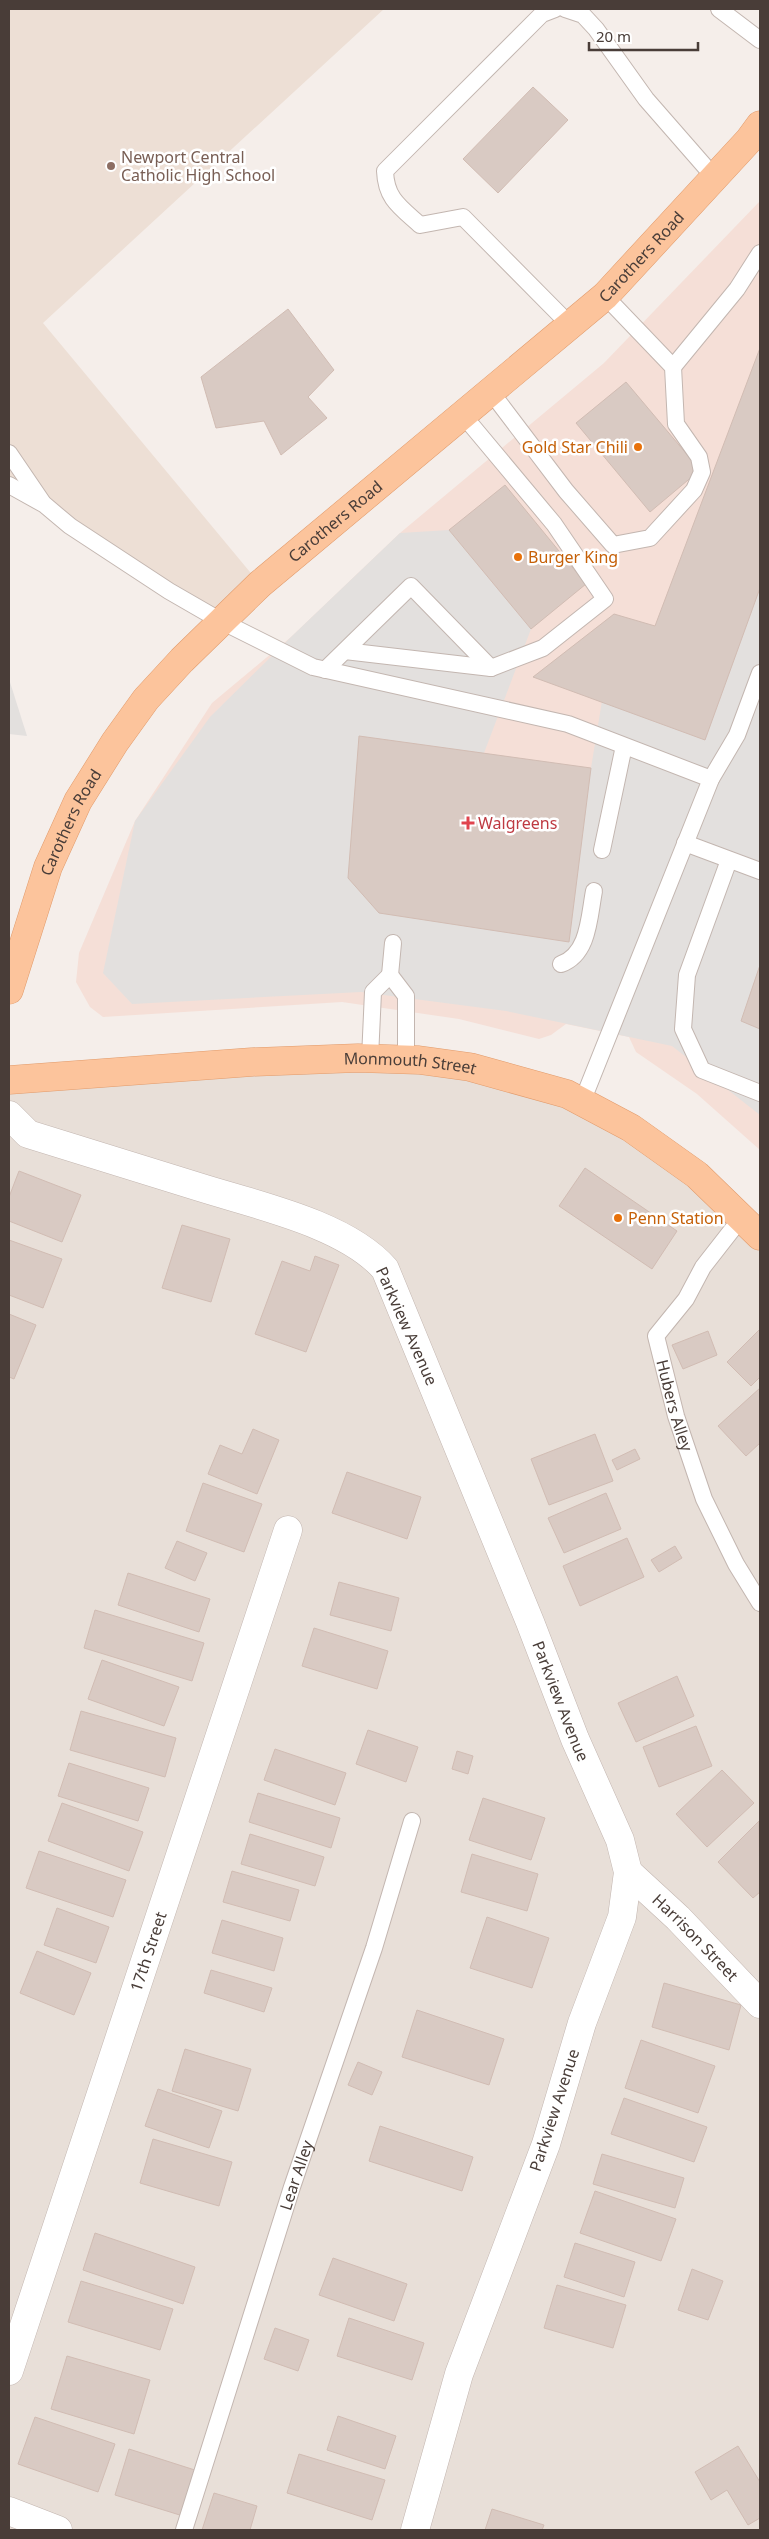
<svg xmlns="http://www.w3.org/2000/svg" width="769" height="2539" font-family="'Noto Sans',sans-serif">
<rect width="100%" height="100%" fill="#f5eeea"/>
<!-- residential -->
<polygon fill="#e8dfd8" points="358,1058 567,1094 760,1236 760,2530 9,2530 9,1080"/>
<!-- commercial -->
<polygon fill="#f5dfd7" points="760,201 760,1150 697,1094 636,1052 629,1037 566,1024 551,1035 539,1039 459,1019 342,1002 103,1017 90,1007 76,982 79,953 135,821 212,703 291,637 400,533 604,363"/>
<!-- education -->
<polygon fill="#eddfd5" points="9,9 384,9 43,323 260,584 221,621 9,485"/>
<!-- parking -->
<g fill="#e3e0de">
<polygon points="449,530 531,629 484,753 359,736 348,878 379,913 569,942 591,768 602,701 705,740 760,588 760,1115 672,1046 506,1011 361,992 132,1004 103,973 135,821 210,717 291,637 400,533"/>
<polygon points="9,679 27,736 9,734"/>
</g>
<!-- building -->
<g fill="#d9cac3" stroke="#d1bcb3">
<polygon points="533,87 568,120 498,193 463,159"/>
<polygon points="288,309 334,370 308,397 327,418 281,455 264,421 216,428 201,377"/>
<polygon points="760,348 760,588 705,740 533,677 614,614 655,626"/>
<polygon points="626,382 700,470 650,512 576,423"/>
<polygon points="505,485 586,584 531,629 449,530"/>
<polygon points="359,736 591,768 569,942 379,913 348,878"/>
<polygon points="760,965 760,1029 741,1021"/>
<polygon points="585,1168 677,1231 652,1269 559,1206"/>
<polygon points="19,1171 81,1195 62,1242 9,1221 9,1197"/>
<polygon points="182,1225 230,1239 211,1302 162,1288"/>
<polygon points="9,1240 62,1259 43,1308 9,1295"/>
<polygon points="315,1256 339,1265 306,1352 255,1334 282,1261 310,1271"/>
<polygon points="9,1314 36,1325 14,1379 9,1377"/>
<polygon points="760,1329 760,1377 751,1386 727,1362"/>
<polygon points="708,1331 717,1355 683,1369 672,1345"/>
<polygon points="760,1388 760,1443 746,1456 718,1426"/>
<polygon points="253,1429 279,1440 257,1494 208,1474 220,1445 242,1454"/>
<polygon points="595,1434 613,1481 549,1505 531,1459"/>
<polygon points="635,1449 640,1459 617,1470 612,1460"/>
<polygon points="347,1472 421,1497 407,1539 332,1513"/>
<polygon points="203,1483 262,1504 244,1552 186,1531"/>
<polygon points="606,1493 621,1529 564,1553 548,1518"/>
<polygon points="627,1538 644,1577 580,1606 563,1566"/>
<polygon points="177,1541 207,1553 195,1581 165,1568"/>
<polygon points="675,1546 682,1558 659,1572 651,1560"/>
<polygon points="128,1573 210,1599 199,1632 118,1605"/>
<polygon points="339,1582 399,1598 391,1631 330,1615"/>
<polygon points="95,1610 204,1643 192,1681 84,1648"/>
<polygon points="314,1628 388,1651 377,1689 302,1666"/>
<polygon points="102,1660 179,1687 164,1726 88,1699"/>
<polygon points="677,1676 694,1716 636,1742 618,1703"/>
<polygon points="81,1711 176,1738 165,1777 70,1750"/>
<polygon points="696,1726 712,1766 659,1787 643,1747"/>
<polygon points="368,1730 418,1747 406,1782 356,1764"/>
<polygon points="275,1749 346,1773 335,1805 264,1780"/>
<polygon points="457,1751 473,1756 468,1774 452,1769"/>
<polygon points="69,1763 149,1788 138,1821 58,1796"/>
<polygon points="722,1770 754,1803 707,1847 676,1814"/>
<polygon points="258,1793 340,1818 331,1848 249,1822"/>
<polygon points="483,1798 545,1818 531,1860 469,1840"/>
<polygon points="62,1803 143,1832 129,1871 48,1841"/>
<polygon points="759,1821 760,1892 753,1898 718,1862"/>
<polygon points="250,1834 324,1857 315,1886 241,1864"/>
<polygon points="39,1851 126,1880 113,1917 26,1888"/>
<polygon points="472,1854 538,1874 527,1911 461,1892"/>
<polygon points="232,1871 299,1890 290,1921 223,1902"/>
<polygon points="57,1908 109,1927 96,1963 44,1945"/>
<polygon points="487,1917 549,1938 532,1988 470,1968"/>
<polygon points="222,1920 283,1938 274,1971 212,1953"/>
<polygon points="37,1951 91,1973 74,2015 20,1993"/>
<polygon points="211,1970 272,1988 264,2012 204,1993"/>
<polygon points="664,1983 741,2005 729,2050 652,2027"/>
<polygon points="417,2010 504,2039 489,2085 402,2057"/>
<polygon points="641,2040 715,2066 698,2113 625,2088"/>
<polygon points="185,2049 251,2069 238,2111 172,2091"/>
<polygon points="358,2062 382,2072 372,2095 348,2085"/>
<polygon points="158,2089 222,2111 209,2148 145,2126"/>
<polygon points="624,2098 707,2127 694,2162 611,2134"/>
<polygon points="380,2126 473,2157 462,2191 369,2161"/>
<polygon points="153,2139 232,2162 219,2206 140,2183"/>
<polygon points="602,2154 684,2178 675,2208 593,2184"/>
<polygon points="595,2191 676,2219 661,2261 580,2233"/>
<polygon points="95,2233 195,2267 183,2304 83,2270"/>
<polygon points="575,2243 635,2262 624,2297 564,2277"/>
<polygon points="333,2258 407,2284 394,2321 319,2295"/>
<polygon points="692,2269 723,2281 708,2320 678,2310"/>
<polygon points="81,2281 173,2309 160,2350 68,2322"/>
<polygon points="557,2285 626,2305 613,2348 544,2328"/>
<polygon points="349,2318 424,2343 412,2380 337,2356"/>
<polygon points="275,2328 309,2340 298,2371 264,2359"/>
<polygon points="67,2356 150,2380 134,2434 51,2409"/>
<polygon points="338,2416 396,2436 385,2469 327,2450"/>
<polygon points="35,2417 115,2444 98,2492 18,2464"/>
<polygon points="738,2446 760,2482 760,2518 748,2525 727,2490 711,2500 695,2472"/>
<polygon points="129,2449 198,2471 183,2516 115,2495"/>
<polygon points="299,2454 385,2480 372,2520 287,2493"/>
<polygon points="214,2493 257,2506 250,2530 202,2530"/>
<polygon points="492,2509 544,2525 542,2530 485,2530"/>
</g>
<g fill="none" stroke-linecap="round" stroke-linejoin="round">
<!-- service casing -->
<g stroke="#c3b6b0" stroke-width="18">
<g id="service">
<path d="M555 9 542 14 385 171C386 199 400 207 420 225L463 217 570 325"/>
<polyline points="565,9 583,15 596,29 646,99 715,178"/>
<polyline points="719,9 760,40"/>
<polyline points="673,367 737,289 760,253"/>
<polyline points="491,392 566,491 613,545 650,538 694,490 702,472 699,457 676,424 673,367 605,296"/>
<polyline points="9,453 43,503"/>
<polyline points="9,485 45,505 70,526 169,591 221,621 313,667 568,724 711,779"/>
<polyline points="345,651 491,668 543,648 605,599 554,524 463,415"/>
<polyline points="325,670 411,586 491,668"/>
<polyline points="685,843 760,871"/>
<polyline points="602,850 624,746"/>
<polyline points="729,860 687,975 683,1029 702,1070 760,1093"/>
<path d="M561 964C589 954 589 917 594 891"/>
<polyline points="390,975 393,943"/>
<polyline points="370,1058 373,992 390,975 406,996 406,1060"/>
<polyline points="582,1102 711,779 737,735 760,673"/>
<path id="s1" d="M742 1217 703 1267 686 1299 656 1336 676 1416 704 1499 736 1564 760 1603"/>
<path id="s2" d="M184 2530 292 2187 374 1948 412 1821"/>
</g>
</g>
<!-- minor casing -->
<g stroke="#c3b6b0" stroke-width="29">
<g id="minor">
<path id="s3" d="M9 1115 28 1134C85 1152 142 1169 199 1187 256 1205 346 1224 385 1269L530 1622 575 1739 620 1840 628 1872 622 1917 582 2023 546 2144 459 2374 415 2530"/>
<path id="s4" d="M628 1872 678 1918 760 2004"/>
<path id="s5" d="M9 2371 288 1530"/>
<polyline points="9,2511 58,2530"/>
</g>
</g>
<!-- primary casing -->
<g stroke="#e19b6c" stroke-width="29">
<g id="primary">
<path id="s6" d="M9 990 48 867 78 801 115 742 146 699 182 660 260 584 605 296 749 140 760 125"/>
<path id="s7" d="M9 1080 252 1062 358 1058 419 1060 470 1067 567 1094 631 1128 697 1175 760 1236"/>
</g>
</g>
<!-- service -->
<use href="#service" stroke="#fff" stroke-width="16"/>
<!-- minor -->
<use href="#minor" stroke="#fff" stroke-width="28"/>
<!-- primary -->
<use href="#primary" stroke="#fcc49c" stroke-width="28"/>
</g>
<!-- markers -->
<circle fill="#8d6e63" stroke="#fff" stroke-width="2" cx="111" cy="166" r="5"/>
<g fill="#e8710a" stroke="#fff" stroke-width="2">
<circle cx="638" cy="447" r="5"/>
<circle cx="518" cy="557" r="5"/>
<circle cx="618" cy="1218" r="5"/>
</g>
<path fill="#e0444e" stroke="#fff" stroke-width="2" d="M465.5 815.5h5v5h5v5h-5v5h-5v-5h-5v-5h5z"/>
<g text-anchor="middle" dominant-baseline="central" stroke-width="5" stroke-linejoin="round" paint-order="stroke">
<!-- education labels -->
<g font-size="16" fill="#785e54" stroke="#fff" text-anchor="start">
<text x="121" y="157">Newport Central<tspan x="121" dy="18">Catholic High School</tspan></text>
</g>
<!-- street labels -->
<g font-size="16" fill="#493d38" stroke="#fff">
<text stroke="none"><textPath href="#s6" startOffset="989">Carothers Road</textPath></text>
<text stroke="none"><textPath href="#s6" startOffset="584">Carothers Road</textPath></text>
<text stroke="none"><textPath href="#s6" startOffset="179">Carothers Road</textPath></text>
<text stroke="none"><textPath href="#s7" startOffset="402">Monmouth Street</textPath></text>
<text transform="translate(407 1326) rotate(66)">Parkview Avenue</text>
<text stroke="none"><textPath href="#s1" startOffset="219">Hubers Alley</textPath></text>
<text stroke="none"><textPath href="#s3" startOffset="878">Parkview Avenue</textPath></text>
<text stroke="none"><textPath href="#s4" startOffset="94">Harrison Street</textPath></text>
<text stroke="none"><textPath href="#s5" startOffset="442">17th Street</textPath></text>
<text transform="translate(554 2110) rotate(-72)">Parkview Avenue</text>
<text stroke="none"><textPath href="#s2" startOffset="372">Lear Alley</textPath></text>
</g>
<!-- food labels -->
<g font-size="16" fill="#c56008" stroke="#fff" text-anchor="start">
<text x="628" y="447" text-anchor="end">Gold Star Chili</text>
<text x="528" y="557">Burger King</text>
<text x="628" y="1218">Penn Station</text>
</g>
<!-- health labels -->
<g font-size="16" fill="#be3a42" stroke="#fff" text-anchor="start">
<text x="478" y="823">Walgreens</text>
</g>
</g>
<!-- border -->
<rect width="769" height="2539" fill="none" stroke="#493d38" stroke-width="20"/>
<!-- scale -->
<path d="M589 42v8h109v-8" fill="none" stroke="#493d38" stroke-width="2.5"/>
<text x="596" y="42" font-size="15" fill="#493d38" stroke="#ffffff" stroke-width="4" paint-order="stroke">20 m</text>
</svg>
